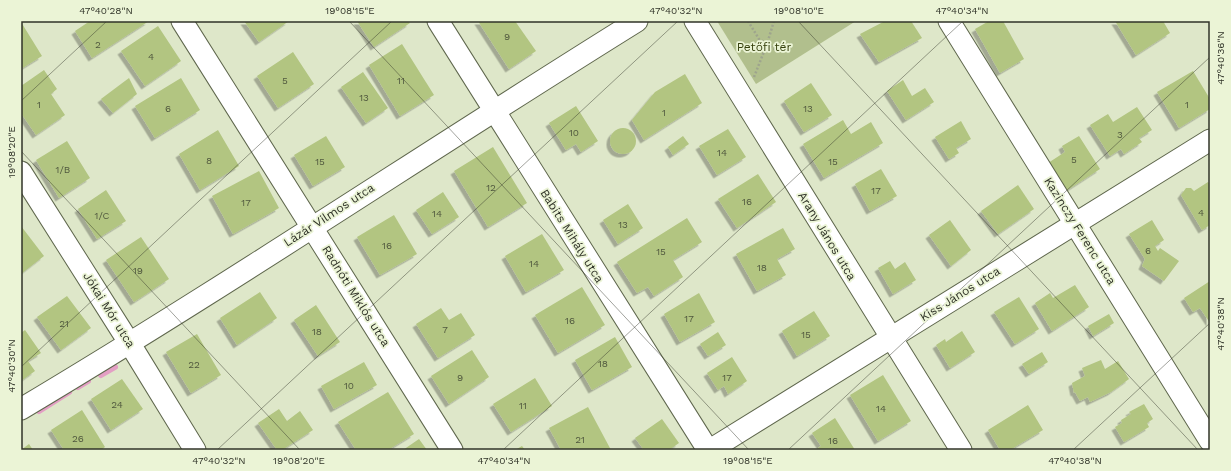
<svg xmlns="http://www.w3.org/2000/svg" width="1231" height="471" font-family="'Work Sans',sans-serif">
<defs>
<filter id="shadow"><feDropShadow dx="-3.5" dy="3.5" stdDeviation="0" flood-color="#0004"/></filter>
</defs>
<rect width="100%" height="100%" fill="#dee7c9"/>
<!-- green -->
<polygon fill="#b1bf8d" points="717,21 856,21 756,84"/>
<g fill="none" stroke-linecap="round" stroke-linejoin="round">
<!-- stream -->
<g stroke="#e39fc4" stroke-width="6">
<polyline points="101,375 115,367"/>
<polyline points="78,387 88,381"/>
<polyline points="39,411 69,392"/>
</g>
</g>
<!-- building -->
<g fill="#b2c581" filter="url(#shadow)">
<polygon points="90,21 149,21 92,58 75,31"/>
<polygon points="244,21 289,21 259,42"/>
<polygon points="357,21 408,21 410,23 374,47"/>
<polygon points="478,21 515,21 536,51 509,69"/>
<polygon points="885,21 911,21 922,38 879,62 860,34"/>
<polygon points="989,21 1003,21 1024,59 1000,73 975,29"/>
<polygon points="1115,21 1163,21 1170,33 1136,55"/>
<polygon points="21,22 42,56 21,69"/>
<polygon points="158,26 181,61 145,86 121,51"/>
<polygon points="402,44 434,95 400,116 369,65"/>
<polygon points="293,52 314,84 278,108 257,76"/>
<polygon points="44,70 57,89 51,94 65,115 36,135 21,113 21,86"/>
<polygon points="1193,71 1210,99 1210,109 1179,128 1157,92"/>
<polygon points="363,72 388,108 366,123 341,87"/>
<polygon points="685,74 702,103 644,140 632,120 655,92"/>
<polygon points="129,78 137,94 113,113 101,99"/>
<polygon points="181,78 200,110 155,138 135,106"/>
<polygon points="903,80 912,96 925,88 934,102 906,120 887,91"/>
<polygon points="811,83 832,115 804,132 784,101"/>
<polygon points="576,106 598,141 581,152 576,144 566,150 549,123"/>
<polygon points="1137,107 1152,130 1139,138 1142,142 1124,154 1121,149 1110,156 1090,125 1108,114 1113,122"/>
<polygon points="843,120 851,134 871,122 883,143 824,178 803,144"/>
<polygon points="961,121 971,139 956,148 959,153 949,159 935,137"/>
<circle cx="623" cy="141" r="13"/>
<polygon points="728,129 746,157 717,175 699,146"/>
<polygon points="218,130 239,166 200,190 179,154"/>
<polygon points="326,136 345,167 313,186 294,155"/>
<polygon points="683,136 689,144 673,155 668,147"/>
<polygon points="1079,136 1100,169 1063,193 1045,165 1065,152 1062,146"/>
<polygon points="67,141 90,178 59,198 36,160"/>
<polygon points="493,147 527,203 488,227 454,171"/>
<polygon points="881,169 897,196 870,211 855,184"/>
<polygon points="259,171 279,208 233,234 212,196"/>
<polygon points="758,174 776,202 737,228 718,199"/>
<polygon points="1208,182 1210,184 1210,225 1202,230 1181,195 1186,188 1191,188 1194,191"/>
<polygon points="1018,185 1034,209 998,234 981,211"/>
<polygon points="106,190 126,221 97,239 78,209"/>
<polygon points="443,192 459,217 432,234 416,210"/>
<polygon points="628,204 643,228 618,244 603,220"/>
<polygon points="394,215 417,254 380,275 357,237"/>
<polygon points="687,218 702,242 673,260 683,277 654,296 648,287 637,293 617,262"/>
<polygon points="950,220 971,250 951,266 929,235"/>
<polygon points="1152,220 1164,240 1155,246 1158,251 1160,248 1179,261 1164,281 1142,266 1145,259 1129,234"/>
<polygon points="21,226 44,256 21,274"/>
<polygon points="783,228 795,249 777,259 786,275 757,291 736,254"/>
<polygon points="542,234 564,270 526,292 505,256"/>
<polygon points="141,237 169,279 134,302 106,260"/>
<polygon points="890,261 895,269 905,262 916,280 893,294 878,268"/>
<polygon points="1210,281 1210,323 1200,308 1193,312 1184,298"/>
<polygon points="1075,285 1089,307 1052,331 1035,303 1050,293 1053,298"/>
<polygon points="582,287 605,325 558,353 535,315"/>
<polygon points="260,292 277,318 237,345 220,318"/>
<polygon points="699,293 715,322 680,342 664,314"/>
<polygon points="67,296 91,328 61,350 37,317"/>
<polygon points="1019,297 1039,329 1015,344 994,312"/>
<polygon points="316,305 340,342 318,356 294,320"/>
<polygon points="441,308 449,320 461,313 475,335 438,358 416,324"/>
<polygon points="814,311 830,336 797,356 782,331"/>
<polygon points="1109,314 1114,323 1093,336 1088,326"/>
<polygon points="25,330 41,353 28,361 35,371 21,381 21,333"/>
<polygon points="962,331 975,352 950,368 936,345 945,339 946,342"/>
<polygon points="718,332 726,345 708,356 700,344"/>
<polygon points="197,334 221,375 191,393 166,352"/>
<polygon points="615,337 632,367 592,390 575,360"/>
<polygon points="472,350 489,377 449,404 431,376"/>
<polygon points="1042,352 1048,362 1029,374 1022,364"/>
<polygon points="732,357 747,381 728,394 724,386 718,390 707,373"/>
<polygon points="1101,360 1105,369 1118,361 1129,379 1111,392 1090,402 1088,397 1080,401 1075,392 1074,393 1072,383 1085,376 1082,368"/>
<polygon points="364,362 377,385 334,409 321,386"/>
<polygon points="883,375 911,421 878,441 850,395"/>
<polygon points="535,378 552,406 511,432 493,404"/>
<polygon points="122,379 143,409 111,430 91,399"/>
<polygon points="388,392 414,434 388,450 356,450 338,422"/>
<polygon points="1144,404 1153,419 1147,423 1149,427 1124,442 1115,427 1122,423 1121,420 1131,414 1129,412"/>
<polygon points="1028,405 1043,430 1010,450 1000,450 988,430"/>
<polygon points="588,407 611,450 561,450 549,428"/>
<polygon points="279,409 287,421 300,411 313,430 282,450 277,450 258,423"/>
<polygon points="82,410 105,447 101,450 64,450 51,430"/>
<polygon points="835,418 855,450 815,450 821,446 812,433"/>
<polygon points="662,419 679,443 669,450 644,450 635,438"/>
<polygon points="419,439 427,450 403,450"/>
<polygon points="29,444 33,450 21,450"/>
<polygon points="522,446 525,450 515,450"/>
</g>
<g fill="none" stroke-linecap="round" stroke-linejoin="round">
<!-- minor casing -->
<g stroke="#5f674d" stroke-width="23">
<g id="minor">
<polyline points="182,21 452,450"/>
<polyline points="438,21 708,450"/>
<polyline points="695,21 961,450"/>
<polyline points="949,21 1210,441"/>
<polyline points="21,172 130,344 195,450"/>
<path d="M21 409C229 285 431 149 637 21"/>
<polyline points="710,450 1210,140"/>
</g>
</g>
<!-- path -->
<g stroke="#9ea48d" stroke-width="2.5" stroke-dasharray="2 2" stroke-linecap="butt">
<polyline points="748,21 759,39 767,44 754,77"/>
<polyline points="774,21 767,44 779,52"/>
</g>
<!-- minor -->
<use href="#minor" stroke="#fff" stroke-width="21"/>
</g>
<!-- ticks -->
<path fill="none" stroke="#303328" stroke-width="1" stroke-opacity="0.45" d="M349 21 749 450M798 21 1198 450M21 101 107 21M21 151 300 450M21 367 392 21M217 450 678 21M503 450 963 21M788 450 1210 57M1073 450 1210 323"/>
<g text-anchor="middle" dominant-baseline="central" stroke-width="3.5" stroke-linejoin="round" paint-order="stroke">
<!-- number labels -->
<g font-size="10" fill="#50583e">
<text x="507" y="36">9</text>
<text x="98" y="44">2</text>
<text x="151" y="56">4</text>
<text x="285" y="80">5</text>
<text x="401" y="80">11</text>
<text x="364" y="97">13</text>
<text x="39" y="104">1</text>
<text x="1187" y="104">1</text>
<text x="168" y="108">6</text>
<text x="808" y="108">13</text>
<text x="664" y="112">1</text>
<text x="574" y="132">10</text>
<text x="1120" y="134">3</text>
<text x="722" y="152">14</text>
<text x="1074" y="159">5</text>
<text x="209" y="160">8</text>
<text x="320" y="161">15</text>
<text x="833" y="161">15</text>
<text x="63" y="169">1/B</text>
<text x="491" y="187">12</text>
<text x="876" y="190">17</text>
<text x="747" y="201">16</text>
<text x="246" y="202">17</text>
<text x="1201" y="212">4</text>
<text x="437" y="213">14</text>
<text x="102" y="215">1/C</text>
<text x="623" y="224">13</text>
<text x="387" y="245">16</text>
<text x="1148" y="250">6</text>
<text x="661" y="251">15</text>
<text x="534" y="263">14</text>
<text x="762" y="267">18</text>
<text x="138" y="270">19</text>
<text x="689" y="318">17</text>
<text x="570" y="320">16</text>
<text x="64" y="323">21</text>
<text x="445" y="329">7</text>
<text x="317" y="331">18</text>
<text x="806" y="334">15</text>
<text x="603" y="363">18</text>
<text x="194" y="364">22</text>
<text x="460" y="377">9</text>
<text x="727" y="377">17</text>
<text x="349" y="385">10</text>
<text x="117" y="404">24</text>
<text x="523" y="405">11</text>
<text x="881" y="408">14</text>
<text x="78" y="438">26</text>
<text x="580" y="439">21</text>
<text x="833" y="440">16</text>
</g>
<!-- park labels -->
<g font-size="12" fill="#35400d" stroke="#ebf4d6">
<text x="764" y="47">Petőfi tér</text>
</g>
<!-- street labels -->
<g font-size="12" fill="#303328" stroke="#ebf4d6">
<text transform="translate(329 215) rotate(-33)">Lázár Vilmos utca</text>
<text transform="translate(1080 231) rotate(58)">Kazinczy Ferenc utca</text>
<text transform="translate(572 236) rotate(58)">Babits Mihály utca</text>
<text transform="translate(827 236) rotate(59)">Arany János utca</text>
<text transform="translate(960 294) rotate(-32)">Kiss János utca</text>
<text transform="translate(356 296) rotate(58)">Radnóti Miklós utca</text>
<text transform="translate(109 310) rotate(58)">Jókai Mór utca</text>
</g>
</g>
<!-- border -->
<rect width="1231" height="471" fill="none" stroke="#ebf4d6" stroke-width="44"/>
<rect x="22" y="22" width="1187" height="427" fill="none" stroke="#303328" stroke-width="1.5"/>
<g font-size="10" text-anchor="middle" fill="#303328">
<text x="106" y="14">47°40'28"N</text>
<text x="350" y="14">19°08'15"E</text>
<text x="676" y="14">47°40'32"N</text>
<text x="799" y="14">19°08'10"E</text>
<text x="962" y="14">47°40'34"N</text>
<text transform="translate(1220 58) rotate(-90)" y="4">47°40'36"N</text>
<text transform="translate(11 152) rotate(-90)" y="4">19°08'20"E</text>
<text transform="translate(1220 324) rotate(-90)" y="4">47°40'38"N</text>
<text transform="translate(11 366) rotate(-90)" y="4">47°40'30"N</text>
<text x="219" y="464">47°40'32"N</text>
<text x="299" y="464">19°08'20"E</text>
<text x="504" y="464">47°40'34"N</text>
<text x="748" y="464">19°08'15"E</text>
<text x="1075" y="464">47°40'38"N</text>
</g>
</svg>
